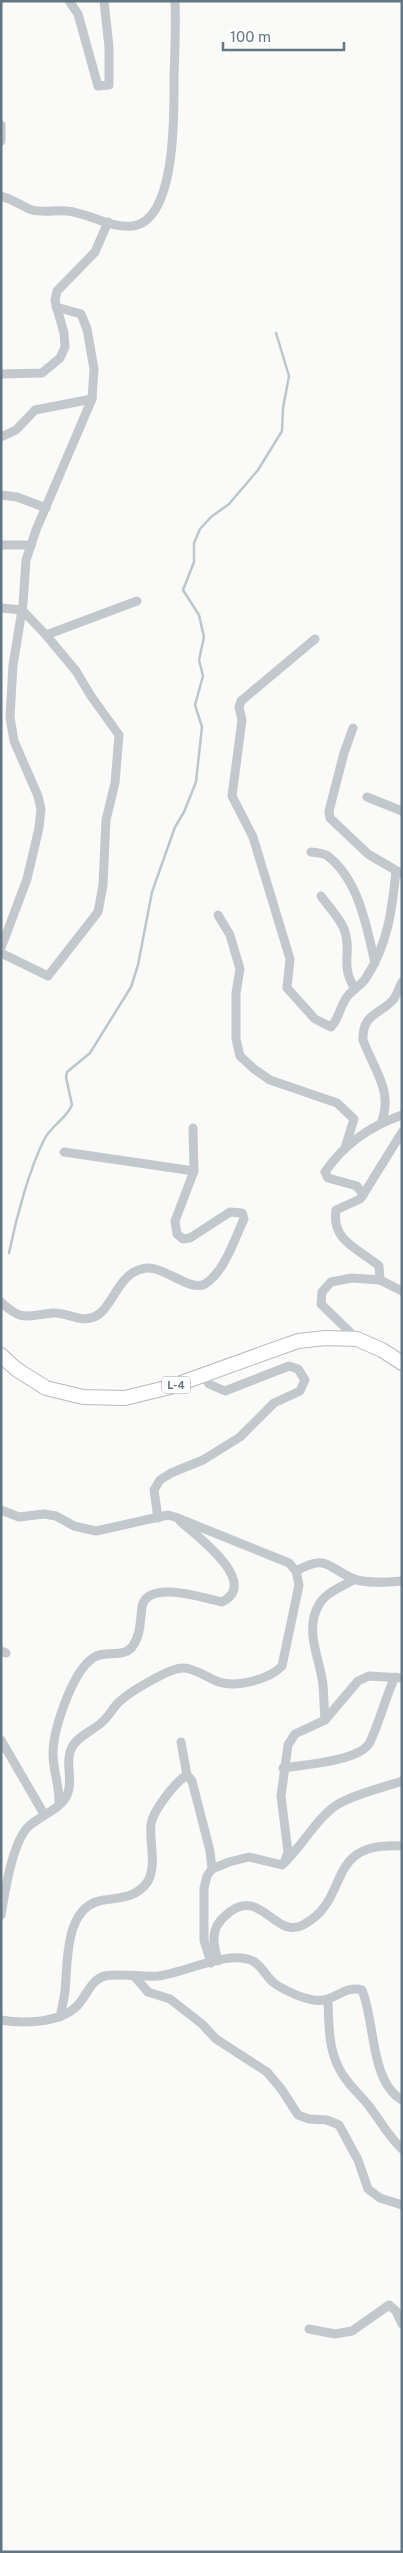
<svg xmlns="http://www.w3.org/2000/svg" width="403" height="2553" font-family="'Public Sans',sans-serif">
<rect width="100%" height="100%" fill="#fafaf8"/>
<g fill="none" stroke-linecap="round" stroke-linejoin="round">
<!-- stream -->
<path stroke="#bbc7cb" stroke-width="2.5" d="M9 1253C16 1219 29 1169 45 1138 52 1125 66 1119 72 1105L66 1077 67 1072 90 1053 131 987 138 965 152 892 175 827 184 812 196 782 202 727 195 705 203 676 199 660 204 637 199 615 183 590 194 562V543L200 529 211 517 229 504 258 470 282 431 283 408 289 376 276 333"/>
<!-- primary casing -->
<g stroke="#b5babe" stroke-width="16">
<polyline id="primary" points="1,1355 16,1369 46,1388 83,1397 125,1398 170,1387 298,1341 326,1338 357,1339 382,1350 402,1363"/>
</g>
<!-- street -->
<g stroke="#c3c8cc" stroke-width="9">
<polyline points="69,1 78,14 98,86 109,85 109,47 104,1"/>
<polyline points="1,125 1,141"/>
<path d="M1 196C12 199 22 206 32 210 43 213 55 210 67 211 89 213 111 229 133 226 177 220 174 110 174 77 175 52 176 27 175 1"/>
<polyline points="1,374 42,373 60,358 65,347 64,333 55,301 57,291 95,252 108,222"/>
<polyline points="1,437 16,430 35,410 92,399"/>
<polyline points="1,495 17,497 46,508"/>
<polyline points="1,545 31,545"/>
<polyline points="1,608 22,610 46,635 76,671 91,696 119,735 115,783 106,820 103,885 98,912 48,976 1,953"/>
<polyline points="46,635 137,601"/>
<path d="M315 639 241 701 239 707 242 720 232 796 253 837 290 959 287 988 315 1019 331 1027C339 1018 339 1010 345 1000 349 991 361 986 366 978 388 944 392 910 396 871"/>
<polyline points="353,728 344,753 329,811 330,818 368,854 402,874"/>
<polyline points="367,797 402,811"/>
<path d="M311 852C317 853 325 853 329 857 359 881 367 928 375 963"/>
<path d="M321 896C328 906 339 917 344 929 353 953 339 964 355 989"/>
<polyline points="218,915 230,935 240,969 236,993 236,1039 240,1056 254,1069 270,1080 337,1103 354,1119 345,1148"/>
<polyline points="1,948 27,879 39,828 41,809 38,796 14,741 10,717 13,665 23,604 26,560 36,530 92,399 94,369 87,329 81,314 56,307"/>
<path d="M381 1123C394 1092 374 1070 363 1040 362 1014 379 1015 393 1000 397 995 399 988 402 982"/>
<polyline points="64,1152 194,1171"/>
<polyline points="363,1195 402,1132"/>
<path d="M380 1280 379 1266C359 1249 331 1241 336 1210L360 1199 363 1195 357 1186 328 1178 325 1172C344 1144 370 1126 402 1115"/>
<path d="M1 1302C23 1323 28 1315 53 1313 67 1312 80 1323 94 1317 114 1309 118 1268 149 1268 166 1268 191 1292 205 1284 225 1271 234 1240 244 1219L242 1213 230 1212 190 1238 183 1239 177 1234 175 1221 194 1171 193 1128"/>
<polyline points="357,1339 321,1304 322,1292 331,1282 352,1278 380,1280 402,1291"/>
<path d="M1 1510 19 1517 44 1514 56 1516 74 1526 96 1531 168 1515 175 1517 289 1563 296 1571 299 1585 282 1666C270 1679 237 1688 219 1682 209 1679 195 1668 184 1668 170 1667 128 1693 118 1703 112 1709 108 1718 101 1723 92 1731 78 1736 72 1747 64 1762 74 1780 67 1795 61 1809 40 1816 29 1826 12 1842 5 1892 1 1915"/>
<polyline points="158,1518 154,1490 160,1480 171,1473 203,1460 240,1437 274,1403 300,1391 305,1380 298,1369 289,1366 225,1391 209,1384 203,1374"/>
<path d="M296 1571C328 1553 327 1568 354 1579 367 1584 388 1582 402 1581"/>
<polyline points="1,1651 6,1653"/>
<path d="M325 1720C324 1708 324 1696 323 1685 320 1658 303 1629 320 1603 327 1592 343 1586 355 1579"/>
<polyline points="1,1740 44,1814"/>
<polyline points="181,1742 187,1775 192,1781 210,1851 212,1869"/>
<path d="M283 1768C303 1765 361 1761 370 1742 380 1721 385 1698 395 1677"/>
<path d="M59 1804C60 1787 53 1771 53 1754 53 1730 72 1672 93 1658 105 1649 122 1659 132 1647 141 1635 140 1621 142 1607 147 1579 203 1598 222 1602 261 1583 196 1535 180 1521"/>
<polyline points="284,1863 288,1852 281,1796 288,1745 295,1734 325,1720 358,1681 369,1676 402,1678"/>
<path d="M218 1961C213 1943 210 1929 225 1916 260 1883 274 1940 303 1925 353 1899 322 1841 402 1846"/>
<path d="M211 1963 204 1940V1888L207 1876 212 1869 229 1862 249 1857 282 1865C302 1847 318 1815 340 1803 358 1793 382 1788 402 1781"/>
<polyline points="135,1977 148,1992 170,1999 202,2024 216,2039 267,2072 282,2090 298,2115 309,2119 327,2120 339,2125 358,2160 368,2189 380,2198 402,2205"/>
<path d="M328 2001C329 2030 328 2058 348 2082 354 2090 362 2097 369 2106 380 2120 388 2136 402 2149"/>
<path d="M60 2017C62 2008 64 1999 65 1991 68 1962 64 1905 104 1900 121 1898 138 1897 148 1881 157 1865 149 1841 151 1824 153 1811 175 1782 187 1775"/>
<path d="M1 2020C23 2024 60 2023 77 2006 86 1997 91 1979 105 1976 118 1973 142 1977 158 1976 184 1973 230 1949 253 1961 262 1966 267 1978 274 1983 282 1989 299 1997 309 1999 334 2006 342 1984 362 1990 375 2020 370 2082 402 2100"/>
<polyline points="309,2329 335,2334 352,2331 389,2305 396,2311 402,2324"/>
</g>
<!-- primary -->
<use href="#primary" stroke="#fff" stroke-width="14"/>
</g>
<g text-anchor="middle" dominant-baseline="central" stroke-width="5" stroke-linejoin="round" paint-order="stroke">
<!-- shield labels -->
<rect fill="#fff" stroke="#939fa8" stroke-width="1" x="162" y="1376.5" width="28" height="17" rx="4"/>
<g font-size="11" font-weight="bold" fill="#657683">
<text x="176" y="1385">L-4</text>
</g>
</g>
<!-- border -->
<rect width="403" height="2553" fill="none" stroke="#657683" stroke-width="5"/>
<!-- scale -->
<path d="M223 42v8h121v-8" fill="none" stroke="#657683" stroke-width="2.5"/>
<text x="230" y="42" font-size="15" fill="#657683" stroke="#ffffff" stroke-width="4" paint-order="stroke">100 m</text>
</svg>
